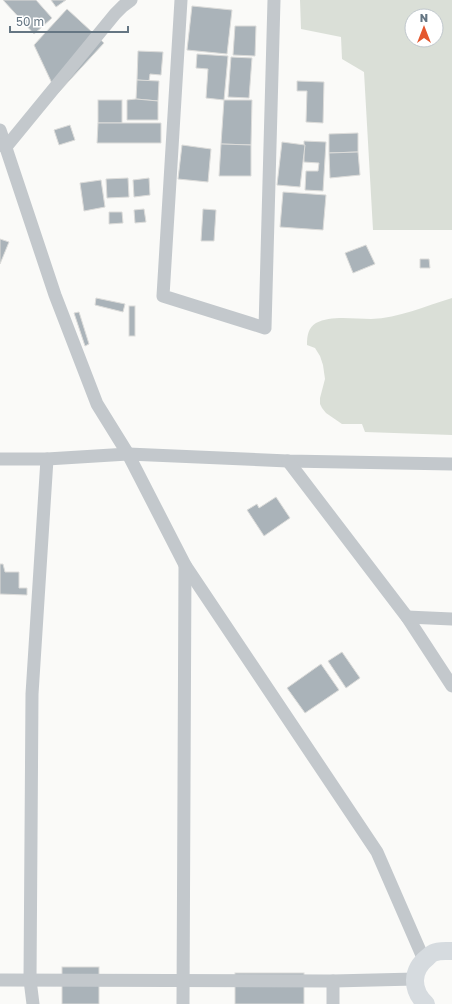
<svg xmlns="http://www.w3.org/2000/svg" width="452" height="1004" font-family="'Golos Text',sans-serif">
<rect width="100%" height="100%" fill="#fafaf8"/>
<!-- green -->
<g fill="#dadfd7" fill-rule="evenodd">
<path d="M300 0H452V230H373L364 72 342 59 341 37 301 29ZM412 16H436V40H412Z"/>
<path d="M452 298V435L365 432 362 424H342L326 413 322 408 320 404V398L325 379 323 365 320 356 315 348 307 345C307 336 308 328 316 323 331 315 354 319 371 319 399 318 425 306 452 298Z"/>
</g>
<!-- building -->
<g fill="#aab3b9" stroke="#dcdcda">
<polygon points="3,0 36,0 52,18 34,34"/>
<polygon points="51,0 66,0 56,7"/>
<polygon points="192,6 232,10 227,54 187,50"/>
<polygon points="67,9 104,43 57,94 34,45"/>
<polygon points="235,26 256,26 255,56 233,55"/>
<polygon points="138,51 163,52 161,75 150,74 149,81 137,80"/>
<polygon points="197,54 228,56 224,100 206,98 208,69 196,68"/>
<polygon points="231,57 252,58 249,98 228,97"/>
<polygon points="137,80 159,81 158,101 136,99"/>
<polygon points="297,81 324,82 323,123 306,122 307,91 297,91"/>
<polygon points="136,99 158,101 158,120 127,120 127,100"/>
<rect x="98" y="100" width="24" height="23"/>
<polygon points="224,100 252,100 251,145 221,144"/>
<polygon points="98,123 161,123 161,143 97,143"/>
<polygon points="70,125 75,140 59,145 54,130"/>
<polygon points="358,133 358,152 329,153 329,134"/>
<polygon points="304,141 326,142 323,191 305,190 306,171 318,171 319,163 304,162"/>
<polygon points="282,142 305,145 300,187 277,185"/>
<polygon points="221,144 251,145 251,176 219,176"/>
<polygon points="182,145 211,149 208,182 178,179"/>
<polygon points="358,152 360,175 330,178 329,153"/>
<polygon points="128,178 129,197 107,198 106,179"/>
<polygon points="149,178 150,195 134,197 133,180"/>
<polygon points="101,180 105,207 84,211 80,183"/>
<polygon points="283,192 326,195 323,230 280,227"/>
<polygon points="144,209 146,222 135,223 134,210"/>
<polygon points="203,209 216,210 214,241 201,241"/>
<polygon points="109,212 122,212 123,223 109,224"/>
<polygon points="0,239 9,242 0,264"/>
<polygon points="366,245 375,264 353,273 345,253"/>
<polygon points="420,259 429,259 430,268 420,268"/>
<polygon points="96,298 125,304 123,312 95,305"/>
<rect x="129" y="306" width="6" height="30"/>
<polygon points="79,312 89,344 85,346 74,313"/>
<polygon points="276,497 290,518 264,536 247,510 257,504 259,508"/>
<polygon points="0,564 3,564 5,572 19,572 19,588 27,588 27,595 0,594"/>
<polygon points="342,652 360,678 346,688 328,661"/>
<polygon points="321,664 339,690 305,713 287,688"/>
<rect x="62" y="967" width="37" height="37"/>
<rect x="235" y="973" width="69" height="31"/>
</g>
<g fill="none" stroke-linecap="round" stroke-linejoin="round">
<!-- street -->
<g stroke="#c3c8cc" stroke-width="13">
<polyline points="181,0 163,296 265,328 274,0"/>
<polyline points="0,130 55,295 97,404 128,454 185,565 377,852 424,960"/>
<polyline points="0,145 6,147 115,14 123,6 131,0"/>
<polyline points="0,459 47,459 128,454 288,461 452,464"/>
<polyline points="288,461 407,617 452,686"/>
<polyline points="407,617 452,619"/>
<polyline points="0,980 333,981 415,979"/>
<polyline points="33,1004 30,980 32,694 47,459"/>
<polyline points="183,1004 185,565"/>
<polyline points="333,1004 333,981"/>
</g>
<!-- secondary -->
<path stroke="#d6dbdf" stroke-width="18" d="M426 1004C411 990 411 970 428 957 428 957 432 953 433 953 439 950 446 951 452 951"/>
</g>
<!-- north arrow -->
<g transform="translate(424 28)"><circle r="19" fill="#ffffff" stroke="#c1c8cd"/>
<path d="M0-3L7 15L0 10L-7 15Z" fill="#e4572e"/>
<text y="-6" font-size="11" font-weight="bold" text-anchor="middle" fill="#657683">N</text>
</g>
<!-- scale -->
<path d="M10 26v6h118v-6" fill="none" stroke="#657683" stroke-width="2"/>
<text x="16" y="26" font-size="12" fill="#657683" stroke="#ffffff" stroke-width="3" paint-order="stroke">50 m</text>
</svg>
